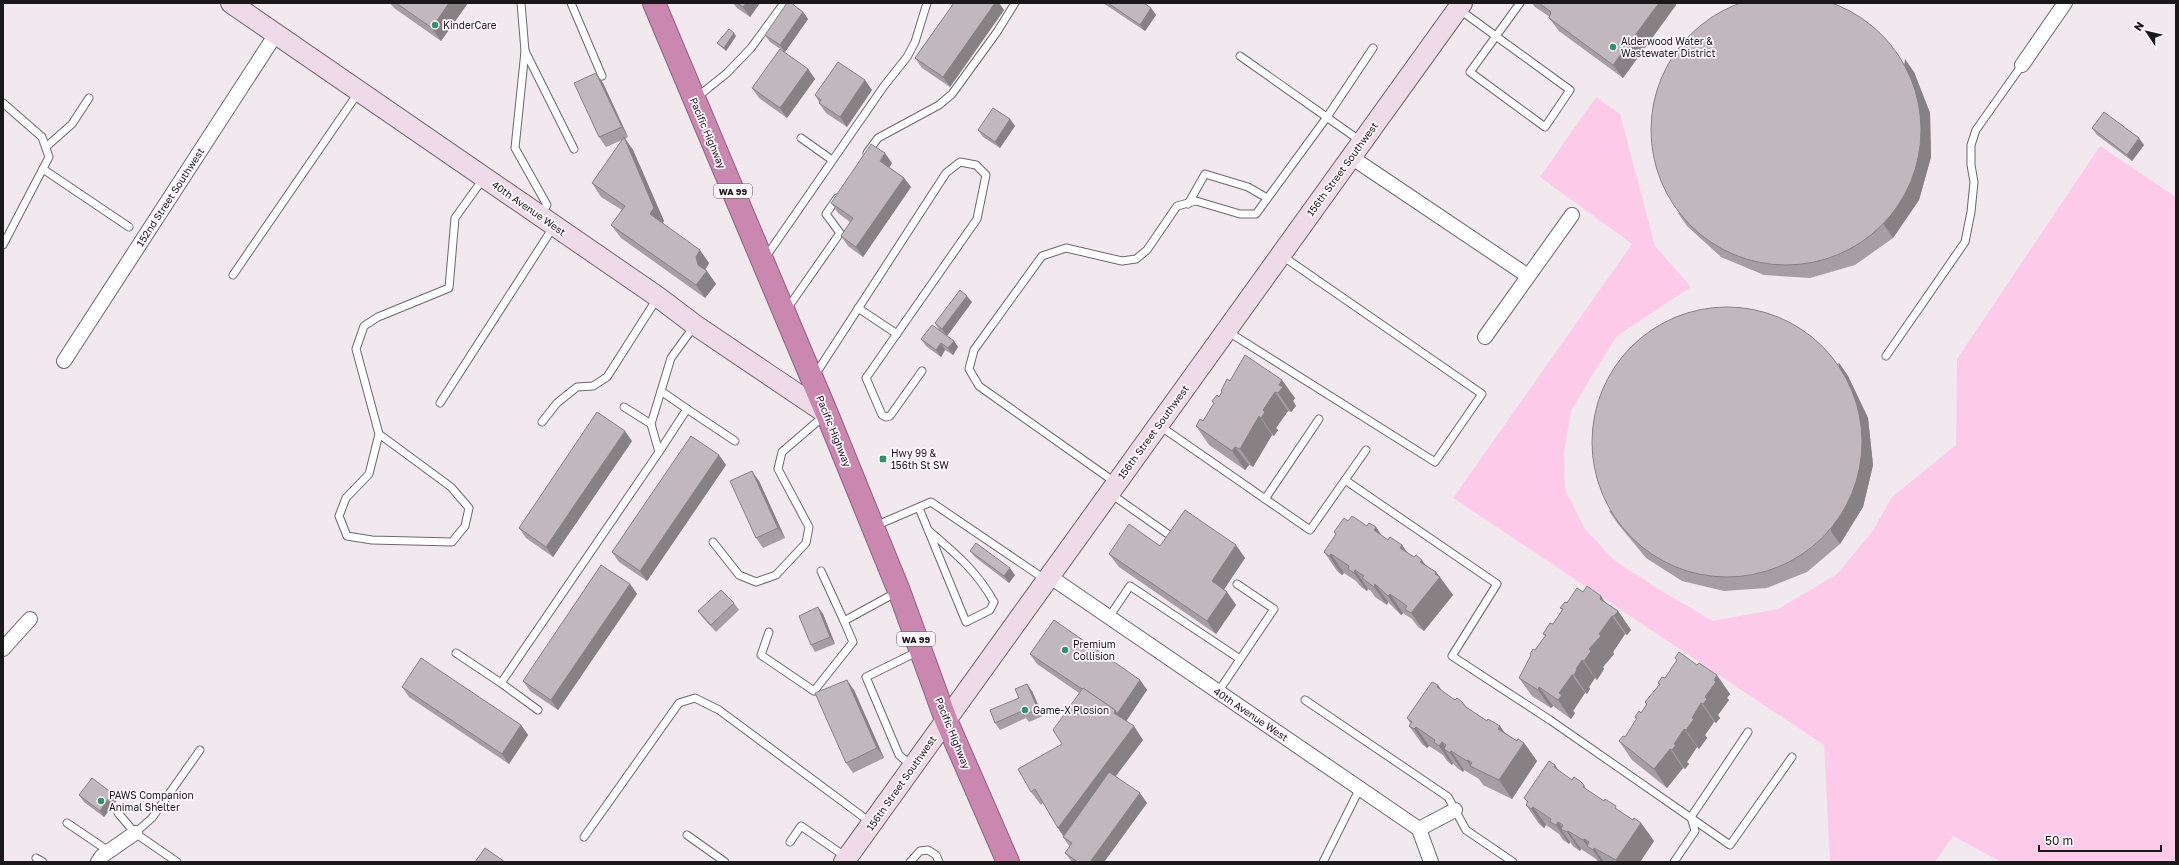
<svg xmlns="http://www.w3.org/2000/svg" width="2179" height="865" font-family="'Golos Text',sans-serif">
<rect width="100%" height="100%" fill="#f2e9ee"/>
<!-- green -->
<polygon fill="#fecae9" points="1596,97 1620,114 1655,246 1691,287 1617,336 1593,374 1571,411 1564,452 1565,489 1585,529 1614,560 1655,587 1713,621 1778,609 1836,575 1872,532 1892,497 1956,445 1957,359 2100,146 2176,197 2176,862 2001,862 1953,836 1935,862 1830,862 1824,745 1453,498 1632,244 1540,177"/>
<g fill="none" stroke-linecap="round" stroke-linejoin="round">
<!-- lane casing -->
<g stroke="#6e676b" stroke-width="9">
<g id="lane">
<polyline points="521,3 525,51"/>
<polyline points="571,3 602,76"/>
<polyline points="1460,10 1570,90 1545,127 1470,72 1520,3"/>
<polyline points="1240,56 1362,142"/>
<polyline points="696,98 727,73 751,48 784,3"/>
<polyline points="3,103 42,137 49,157 3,245"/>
<polyline points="801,138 832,160"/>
<polyline points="46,147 72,124 89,98"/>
<polyline points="867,153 878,138 939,105 952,94 997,32 1015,3"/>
<polyline points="43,169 129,227"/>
<polyline points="1188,204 1205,174 1248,187 1267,198"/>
<polyline points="541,214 547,205 515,148 525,51 574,149"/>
<polyline points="765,258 884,86 907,57 915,42 927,3"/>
<polyline points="233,275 358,93"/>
<polyline points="858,308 897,334"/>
<polyline points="787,309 840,233 826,214 837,198"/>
<polyline points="1227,331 1435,462 1482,394 1281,255"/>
<polyline points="1886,356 1965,242 1971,212 1974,182 1971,165 1971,145 1976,130 2022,65"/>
<polyline points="815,375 946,173 960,162 976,165 986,175 977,219 866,378 882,415 886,417 890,416 922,371"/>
<polyline points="440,403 554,226"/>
<polyline points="624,407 651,424"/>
<polyline points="687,409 735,441"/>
<polyline points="542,422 557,403 577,387 593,386 607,377 658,297"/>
<polyline points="1160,426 1310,530 1345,480 1497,584 1452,656 1550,720 1730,845 1792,757"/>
<polyline points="379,434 451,487 469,508 465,526 452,542 372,540 347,536 339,516 346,498 369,474 379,434 356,349 364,326 378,317 449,288 455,218 483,179"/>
<polyline points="659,452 687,409 661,391"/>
<polyline points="1345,480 1366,450"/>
<polyline points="1116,483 979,386 969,369 974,350 1042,256 1066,248 1122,261 1136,259 1147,250 1177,206 1196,201 1240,214 1256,214 1327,117 1373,48"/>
<polyline points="1111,494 1175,539"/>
<polyline points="1265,499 1319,419"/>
<path d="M919 508 966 622 990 610 994 602C976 570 955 553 928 530"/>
<polyline points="875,526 931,502 1046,580"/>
<polyline points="713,542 739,575 756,582 776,575 806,543 809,527 778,469 782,452 825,415"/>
<polyline points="821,571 844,621"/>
<polyline points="1109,617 1130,586 1240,659"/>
<polyline points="769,632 761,655 814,691 853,642 844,621 897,592"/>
<polyline points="456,653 501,683"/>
<polyline points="1218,692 1274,609 1237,584"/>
<polyline points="1305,700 1448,797 1466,830 1513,862"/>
<polyline points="538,710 501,683 659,452 651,424 671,358 695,325"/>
<polyline points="912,766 899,755 866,677 919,651"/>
<polyline points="118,813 135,833 177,862"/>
<polyline points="67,823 110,852"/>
<polyline points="135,833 152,818 200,750"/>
<polyline points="687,835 725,862"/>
<polyline points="584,837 679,703 695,698 719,710 870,822"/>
<polyline points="790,842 801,826 846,857"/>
<polyline points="36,858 43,862"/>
<polyline points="910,862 920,851 928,850 936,855 939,862"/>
<polyline points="1323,862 1360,788"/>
<polyline points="1674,862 1695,831 1691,817 1748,732"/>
</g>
</g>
<!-- street casing -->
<g stroke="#6e676b" stroke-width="16">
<g id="street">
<polyline points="2022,65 2065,3"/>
<polyline points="1351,157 1528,276"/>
<polyline points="1485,337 1572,215"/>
<polyline points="64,361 276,34"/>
<polyline points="1049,576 1419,829 1455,810"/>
<polyline points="3,649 30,619"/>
<polyline points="1419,829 1431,862"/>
<polyline points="98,862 102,856 135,833"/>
</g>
</g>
<!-- secondary casing -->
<g stroke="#6e676b" stroke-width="22">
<g id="secondary">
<polyline points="231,3 658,297 695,325 827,414"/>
<polyline points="844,862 1462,3"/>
</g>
</g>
<!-- highway casing -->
<g stroke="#8d617c" stroke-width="24">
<polyline id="highway" points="654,3 827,414 899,591 946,720 1008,862"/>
</g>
<!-- lane -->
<use href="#lane" stroke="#fff" stroke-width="7"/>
<!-- street -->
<use href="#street" stroke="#fff" stroke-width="14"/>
<!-- secondary -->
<use href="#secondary" stroke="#efdbe8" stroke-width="20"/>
<!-- highway -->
<use href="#highway" stroke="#ca88b1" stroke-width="22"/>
</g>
<!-- wall -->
<g fill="#a69ea3">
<polygon points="390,3 468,3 441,41 394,8"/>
<polygon points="733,3 760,3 750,17 737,8"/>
<polygon points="954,3 999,3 1004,10 950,87 922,68 915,58"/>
<polygon points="1103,3 1144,3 1151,8 1156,15 1145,31"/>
<polygon points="1532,3 1675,3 1676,5 1623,78 1559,31 1549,18 1550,17 1535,7"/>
<polygon points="803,12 808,19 785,52 770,42 765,35"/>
<polygon points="736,36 726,51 720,46 717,43"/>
<polygon points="808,69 815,79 787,118 759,98 752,88"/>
<polygon points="1914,72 1930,113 1931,157 1919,200 1893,238 1855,265 1810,278 1764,275 1721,257 1687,226 1678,213"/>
<polygon points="603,83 628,137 625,139 633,150 664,221 662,223 709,263 705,270 716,284 705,298 621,238 611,225 622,210 601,197 592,183 622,140 606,147 599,137"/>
<polygon points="872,90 847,127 826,113 819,103 819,102 815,95"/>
<polygon points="1010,119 1015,126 1000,148 983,137 978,130"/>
<polygon points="2092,128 2144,145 2132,161 2097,135"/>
<polygon points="892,163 889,167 904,178 911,187 863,257 848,246 841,236 850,222 838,213 831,203"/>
<polygon points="972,302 947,336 954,341 958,347 953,355 945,350 941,357 926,346 921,339 939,330 935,323"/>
<polygon points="1245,355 1295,398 1293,401 1296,406 1291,412 1288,411 1276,428 1278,430 1274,436 1272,435 1253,467 1249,465 1245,470 1209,445 1196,426 1203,421 1214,404 1212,401 1219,397 1222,393 1221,391 1230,381"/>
<polygon points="1839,363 1848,376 1868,418 1873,465 1863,507 1840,544 1807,572 1767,588 1724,591 1682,581 1646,558 1618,524 1609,511"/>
<polygon points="632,441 553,557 526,538 519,528"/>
<polygon points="719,455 726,465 647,581 619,562 612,552"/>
<polygon points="759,481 785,538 763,548 756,538"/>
<polygon points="1348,521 1367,526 1376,527 1380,534 1388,540 1402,545 1407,552 1436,572 1453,595 1424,631 1418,627 1412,619 1403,613 1401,615 1388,602 1387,605 1375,597 1371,591 1368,589 1367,591 1361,587 1356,581 1344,573 1342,575 1337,571 1324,552 1336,534 1334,532"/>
<polygon points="1160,546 1245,558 1224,589 1227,592 1236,605 1216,634 1119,567 1109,554"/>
<polygon points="970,551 1015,575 1009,583 975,557"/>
<polygon points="630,584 637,594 558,710 530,691 523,681"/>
<polygon points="1583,592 1604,602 1618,611 1631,630 1627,635 1625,634 1613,652 1614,654 1603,667 1604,669 1597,680 1595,678 1589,687 1590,689 1587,694 1585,693 1573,711 1575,713 1571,719 1553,706 1551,708 1532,696 1519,678 1531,656 1530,654 1535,650 1545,636 1543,634 1553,624 1562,610 1560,608"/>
<polygon points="734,603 739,610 716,632 703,618 698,611"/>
<polygon points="818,607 823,614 835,644 815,652 811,645"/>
<polygon points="1030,654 1140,680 1147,690 1126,721 1143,740 1115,776 1147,803 1104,862 1072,862 1065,853 1070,847 1063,837 1063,836 1043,803 1041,805 1031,792 1062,744 1079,693 1037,664"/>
<polygon points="1675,658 1730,694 1727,698 1729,700 1718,715 1720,718 1716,723 1714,722 1705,735 1707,738 1699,749 1697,747 1687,762 1689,764 1685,769 1683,768 1667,788 1632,760 1619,741 1625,737 1637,719 1635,717 1641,713 1646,705 1645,702 1660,685 1658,683 1665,678 1677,661"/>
<polygon points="402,687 521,725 528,735 509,764 409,697"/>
<polygon points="854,690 884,758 853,773 846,763"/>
<polygon points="1032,691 1043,716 1029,722 1026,718 1000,730 995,723 1019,698"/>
<polygon points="1442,691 1455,700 1462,702 1467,708 1487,721 1500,726 1504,732 1517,741 1524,743 1537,761 1512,799 1483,785 1479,779 1464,770 1463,772 1457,768 1453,763 1452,765 1447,761 1443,755 1429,746 1427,748 1422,744 1409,726 1410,723 1407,718"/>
<polygon points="1559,771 1572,780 1584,785 1587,790 1633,820 1641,823 1654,841 1640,862 1598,862 1596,859 1581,849 1580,851 1574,847 1570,842 1569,844 1563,840 1559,834 1546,825 1544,828 1539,824 1526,805 1528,803 1524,798"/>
<polygon points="112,793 117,800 104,817 84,802 79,795"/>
</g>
<!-- shaded-wall -->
<g fill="#878184">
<polygon points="449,3 468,3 441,41 432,28"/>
<polygon points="746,3 760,3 750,17 743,7"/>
<polygon points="995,3 999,3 1004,10 950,87 943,77"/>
<polygon points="1659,3 1675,3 1676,5 1623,78 1613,65"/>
<polygon points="1151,8 1156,15 1145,31 1140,25"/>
<polygon points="803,12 808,19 785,52 780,45"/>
<polygon points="734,33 736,36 726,51 724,48"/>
<polygon points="1905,59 1914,72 1930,113 1931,157 1919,200 1893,238 1884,225"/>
<polygon points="808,69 815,79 787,118 780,108"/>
<polygon points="596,73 603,83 628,137 622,127"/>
<polygon points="865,80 872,90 847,127 840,117"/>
<polygon points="1010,119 1015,126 1000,148 995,142"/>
<polygon points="624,137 633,150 664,221 660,227 650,214"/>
<polygon points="2139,138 2144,145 2132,161 2127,155"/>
<polygon points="885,153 892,163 887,171 880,161"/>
<polygon points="904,178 911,187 863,257 856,247"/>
<polygon points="700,250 709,263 705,270 707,271 716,284 705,298 696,285 698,265 696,257"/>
<polygon points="967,296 972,302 947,336 942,329"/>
<polygon points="954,341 958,347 953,355 948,348"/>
<polygon points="941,343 945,350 941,357 936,350"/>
<polygon points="1839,363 1848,376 1868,418 1873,465 1863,507 1840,544 1831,531"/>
<polygon points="1282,380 1295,398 1293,401 1296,406 1291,412 1278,393 1279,385"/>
<polygon points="1275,392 1288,411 1276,428 1278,430 1274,436 1261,418 1263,410"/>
<polygon points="1259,416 1272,435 1253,467 1240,449"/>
<polygon points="625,431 632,441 553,557 546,547"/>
<polygon points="1235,447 1249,465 1245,470 1232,451"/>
<polygon points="719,455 726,465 647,581 640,571"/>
<polygon points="752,471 759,481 785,538 778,528"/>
<polygon points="1376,527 1389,546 1374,530"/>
<polygon points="1236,545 1245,558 1221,594 1212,581"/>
<polygon points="1402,545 1415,564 1400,548"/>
<polygon points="1331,554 1344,573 1342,575 1329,556"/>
<polygon points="1422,560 1435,578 1420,562"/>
<polygon points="1010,568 1015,575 1009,583 1004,576"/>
<polygon points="1355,570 1368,589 1367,591 1354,573"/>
<polygon points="1436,572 1453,595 1424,631 1411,613"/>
<polygon points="630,584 637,594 558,710 551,700"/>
<polygon points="1375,584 1388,602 1387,605 1374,587"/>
<polygon points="1227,592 1236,605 1216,634 1207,621"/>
<polygon points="1390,594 1403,613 1401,615 1388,596"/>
<polygon points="1601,596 1614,615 1612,616 1625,634 1613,652 1614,654 1603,667 1604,669 1597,680 1584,661 1589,649 1599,634 1600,599"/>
<polygon points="818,607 823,614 835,644 830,637"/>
<polygon points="1618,611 1631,630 1627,635 1614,616"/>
<polygon points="1582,660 1595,678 1589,687 1590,689 1587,694 1574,675 1576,669"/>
<polygon points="1572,675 1585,693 1573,711 1575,713 1571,719 1558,700 1559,693"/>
<polygon points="1717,675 1730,694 1727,698 1729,700 1718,715 1720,718 1716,723 1703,704 1705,697"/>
<polygon points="847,680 854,690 884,758 877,748"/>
<polygon points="1140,680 1147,690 1123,726 1114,713"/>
<polygon points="1027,684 1032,691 1043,716 1038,709"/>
<polygon points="1438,685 1451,704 1437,687"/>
<polygon points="1539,687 1553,706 1551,708 1538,690"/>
<polygon points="1701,703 1714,722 1705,735 1707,738 1699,749 1686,730 1692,718"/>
<polygon points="521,725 528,735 509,764 502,754"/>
<polygon points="1134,726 1143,740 1068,840 1065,838 1058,828"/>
<polygon points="1500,726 1513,745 1498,729"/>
<polygon points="1416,727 1429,746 1427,748 1414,729"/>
<polygon points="1684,729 1697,747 1687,762 1689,764 1685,769 1672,750 1674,744"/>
<polygon points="1442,742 1449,753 1444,749 1453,763 1452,765 1439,746"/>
<polygon points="1524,743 1537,761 1512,799 1499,780"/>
<polygon points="1670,749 1683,768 1667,788 1654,769"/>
<polygon points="1451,751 1464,770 1463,772 1450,753"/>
<polygon points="1468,760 1474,769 1471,767 1467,761"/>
<polygon points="1555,765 1568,784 1554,767"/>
<polygon points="112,793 117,800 104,817 100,811"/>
<polygon points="1140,793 1147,803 1104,862 1090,862"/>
<polygon points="1533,807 1546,825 1544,828 1531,809"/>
<polygon points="1558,822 1565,831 1561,829 1570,842 1569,844 1556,825"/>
<polygon points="1641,823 1654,841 1640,862 1617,862 1616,860"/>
<polygon points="1568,831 1581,849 1580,851 1567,832"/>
<polygon points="1585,839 1593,850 1587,846 1583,840"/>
<polygon points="1594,848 1604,862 1601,862 1593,850"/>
</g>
<!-- building -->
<g fill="#c1b8bd" stroke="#878184">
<circle cx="1786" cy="130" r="135"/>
<polygon points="396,3 449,3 432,28"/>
<polygon points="737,3 746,3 743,7"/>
<polygon points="787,3 791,3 803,12 780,45 765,35"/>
<polygon points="954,3 995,3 943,77 915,58"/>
<polygon points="1108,3 1144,3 1151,8 1140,25"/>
<polygon points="1539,3 1659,3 1613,65 1549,18 1551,12"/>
<polygon points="729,29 734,33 724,48 717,43"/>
<polygon points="780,49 808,69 780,108 752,88"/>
<polygon points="838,62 865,80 840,117 819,103 821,100 815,95"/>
<polygon points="596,73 622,127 599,137 574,83"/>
<polygon points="993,108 1010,119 995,142 978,130"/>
<polygon points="2104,112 2139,138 2127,155 2092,128"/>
<polygon points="624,137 654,208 650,214 700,250 696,257 698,265 707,271 696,285 611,225 625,206 592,183"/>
<polygon points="871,144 885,153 880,161 904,178 856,247 841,236 853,218 831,203"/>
<polygon points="960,290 967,296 942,329 935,323"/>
<circle cx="1727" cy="442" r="135"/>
<polygon points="932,325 954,341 948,348 941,343 936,350 921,339"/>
<polygon points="1245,355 1282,380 1279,385 1283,387 1278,393 1275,392 1263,410 1265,412 1261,418 1259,416 1240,449 1235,447 1232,451 1196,426 1200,419 1203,421 1214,403 1212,401 1217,395 1219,397 1222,392 1221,391 1227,379 1230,381"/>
<polygon points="597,412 625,431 546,547 519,528"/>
<polygon points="691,436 719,455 640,571 612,552"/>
<polygon points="752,471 778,528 756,538 730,481"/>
<polygon points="1185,510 1236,545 1212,581 1227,592 1207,621 1109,554 1129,524 1160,546"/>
<polygon points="1352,516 1367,526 1369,523 1376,527 1374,530 1388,540 1390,537 1402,545 1400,548 1414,557 1416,555 1422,560 1420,562 1436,572 1435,574 1440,577 1411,613 1405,609 1407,606 1390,594 1388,596 1375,584 1374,587 1362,578 1364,576 1355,570 1354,573 1348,569 1349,566 1331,554 1329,556 1324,552 1336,534 1334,532 1344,518 1348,521"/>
<polygon points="976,543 1010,568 1004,576 970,551"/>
<polygon points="601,565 630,584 551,700 523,681"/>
<polygon points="1587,586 1601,596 1600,599 1618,611 1614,616 1612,616 1599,634 1601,636 1589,649 1591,651 1584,661 1582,660 1576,669 1577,670 1574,675 1572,675 1559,693 1562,695 1558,700 1539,687 1538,690 1519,678 1531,655 1530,654 1533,649 1535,650 1546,635 1543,634 1550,623 1553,624 1563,609 1560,608 1565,602 1567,603 1577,588 1583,592"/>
<polygon points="721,590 734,603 711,625 698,611"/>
<polygon points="818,607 830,637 811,645 799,616"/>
<polygon points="1054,620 1140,680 1117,714 1115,710 1083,688 1082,689 1030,654"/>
<polygon points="1679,652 1697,665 1699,663 1717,675 1714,680 1716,682 1705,697 1707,699 1703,704 1701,703 1692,718 1694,719 1686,730 1684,729 1674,744 1676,745 1672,750 1670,749 1654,769 1619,741 1623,736 1625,737 1637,718 1635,717 1639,711 1641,713 1647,704 1645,702 1660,684 1658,683 1662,677 1665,678 1677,660 1675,658"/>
<polygon points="421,658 521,725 502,754 402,687"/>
<polygon points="847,680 877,748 846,763 815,693"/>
<polygon points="1432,682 1438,685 1437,687 1455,700 1457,698 1462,702 1466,707 1487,721 1488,719 1500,726 1498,729 1517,741 1518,739 1524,743 1499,780 1470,766 1472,763 1468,760 1467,761 1451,751 1450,753 1444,749 1446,745 1442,742 1439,746 1434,742 1435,740 1416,727 1414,729 1409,726 1412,722 1407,718"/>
<polygon points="1027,684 1038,709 1024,715 1022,711 995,723 990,710 1019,698 1015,689"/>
<polygon points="1083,688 1115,710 1114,713 1134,726 1058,828 1035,789 1031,792 1018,769 1062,744 1053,730"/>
<polygon points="1549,761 1555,765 1554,767 1572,780 1574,777 1580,781 1584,785 1583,787 1604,801 1605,799 1616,806 1615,808 1633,820 1634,818 1641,823 1616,860 1594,848 1593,850 1587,846 1589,842 1585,839 1583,840 1568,831 1567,832 1561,829 1563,825 1558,822 1556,825 1550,822 1551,819 1533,807 1531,809 1526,805 1528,802 1524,798"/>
<polygon points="1109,772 1140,793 1090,862 1078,862 1065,853 1072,843 1063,837"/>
<polygon points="92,778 112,793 100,811 79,795"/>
<polygon points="485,848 505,862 475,862"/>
</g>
<!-- markers -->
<g fill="#32916a" stroke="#fef7fb" stroke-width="1.5">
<circle cx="435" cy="25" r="4"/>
<circle cx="1613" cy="47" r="4"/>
<rect x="879" y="455" width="8" height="8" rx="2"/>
<circle cx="1065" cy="650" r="4"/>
<circle cx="1025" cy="710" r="4"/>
<circle cx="101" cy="801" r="4"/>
</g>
<g text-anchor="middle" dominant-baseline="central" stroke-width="3.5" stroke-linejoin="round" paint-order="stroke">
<!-- shield labels -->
<g fill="#fef7fb" stroke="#5f5b5e" stroke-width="1">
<rect x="714" y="184" width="38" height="14" rx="3"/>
<rect x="897" y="632" width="38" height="14" rx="3"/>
</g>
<g font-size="9" font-weight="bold" fill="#1b181a">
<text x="733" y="191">WA 99</text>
<text x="916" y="639">WA 99</text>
</g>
<!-- poi labels -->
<g font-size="10" fill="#1b181a" stroke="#fef7fb" text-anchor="start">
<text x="443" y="25">KinderCare</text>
<text x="1621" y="41">Alderwood Water &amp;<tspan x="1621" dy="12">Wastewater District</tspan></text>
<text x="891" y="453">Hwy 99 &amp;<tspan x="891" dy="12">156th St SW</tspan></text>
<text x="1073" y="644">Premium<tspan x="1073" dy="12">Collision</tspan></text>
<text x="1033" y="710">Game-X Plosion</text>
<text x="109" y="795">PAWS Companion<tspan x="109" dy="12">Animal Shelter</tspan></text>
</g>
<!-- street labels -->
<g font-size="10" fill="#1b181a" stroke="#fef7fb">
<text transform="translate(708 133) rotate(67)">Pacific Highway</text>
<text transform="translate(1342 169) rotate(-54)">156th Street Southwest</text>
<text transform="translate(170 197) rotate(-57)">152nd Street Southwest</text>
<text transform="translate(529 208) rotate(35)">40th Avenue West</text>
<text transform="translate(834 431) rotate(68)">Pacific Highway</text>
<text transform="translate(1153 432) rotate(-54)">156th Street Southwest</text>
<text transform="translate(1251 714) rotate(34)">40th Avenue West</text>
<text transform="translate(953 733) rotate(68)">Pacific Highway</text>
<text transform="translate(901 783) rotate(-55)">156th Street Southwest</text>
</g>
</g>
<!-- border -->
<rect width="2179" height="865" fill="none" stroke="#1b181a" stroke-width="8"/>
<!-- north arrow -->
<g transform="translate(2147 32) rotate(305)" stroke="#fef7fb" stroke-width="3" paint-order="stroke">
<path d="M0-3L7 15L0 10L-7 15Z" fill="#1b181a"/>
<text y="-6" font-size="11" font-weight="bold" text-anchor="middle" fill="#1b181a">N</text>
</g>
<!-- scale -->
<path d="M2039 845v6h122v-6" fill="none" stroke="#1b181a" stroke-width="2"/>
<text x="2045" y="845" font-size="12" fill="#1b181a" stroke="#fef7fb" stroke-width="3" paint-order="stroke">50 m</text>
</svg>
